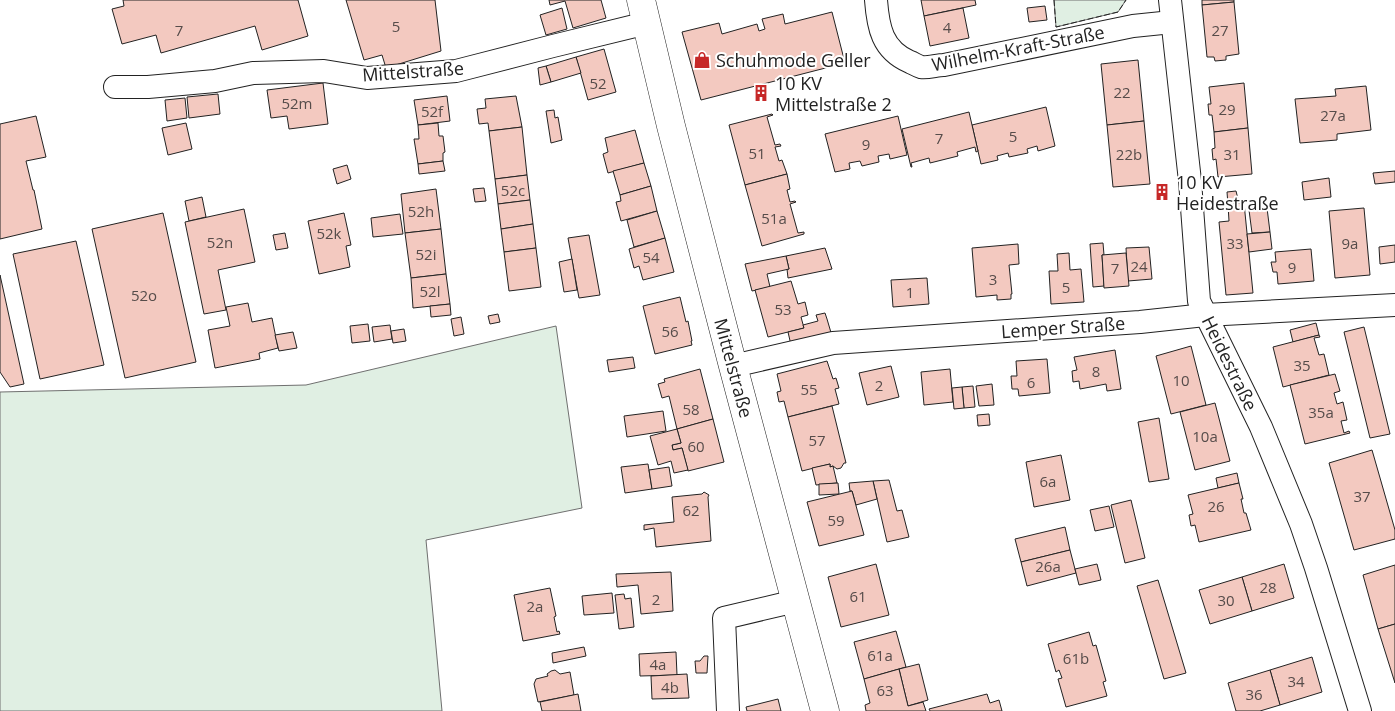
<svg xmlns="http://www.w3.org/2000/svg" width="1395" height="711" font-family="'Open Sans',sans-serif">
<rect width="100%" height="100%" fill="#fff"/>
<!-- green -->
<g fill="#e0efe3" stroke="#6f6f6f">
<polygon points="1054,0 1126,0 1118,12 1056,27"/>
<polygon points="556,326 582,508 426,540 442,711 0,711 0,392 306,385"/>
</g>
<!-- building -->
<g fill="#f3c9c0" stroke="#222">
<polygon points="123,0 298,0 308,36 262,50 255,26 161,53 156,35 122,44 112,9 124,6"/>
<polygon points="346,0 435,0 441,51 386,68 382,55 364,60"/>
<polygon points="549,0 601,0 606,18 573,28 565,1 550,5"/>
<polygon points="921,0 975,0 976,5 924,16"/>
<polygon points="1202,0 1234,0 1234,2 1202,5"/>
<polygon points="1234,2 1239,54 1226,56 1226,60 1215,61 1214,57 1207,57 1202,5"/>
<polygon points="1045,6 1047,20 1029,22 1027,8"/>
<polygon points="562,8 567,29 546,35 540,15"/>
<polygon points="963,8 969,38 930,46 924,16"/>
<polygon points="832,12 845,63 701,100 682,32 719,23 722,34 757,24 759,31 765,29 762,19 783,14 785,24"/>
<polygon points="604,49 616,92 588,100 576,57"/>
<polygon points="576,57 581,73 551,82 546,66"/>
<polygon points="1138,60 1144,121 1107,125 1101,64"/>
<polygon points="546,66 551,82 540,85 538,68"/>
<polygon points="323,83 328,124 289,129 287,116 271,118 267,90"/>
<polygon points="1244,83 1248,128 1214,132 1212,115 1209,115 1208,104 1211,104 1209,87"/>
<polygon points="1366,86 1371,130 1337,134 1337,140 1300,143 1295,99 1336,96 1335,89"/>
<polygon points="218,94 220,114 189,118 187,97"/>
<polygon points="447,96 450,121 418,125 414,100"/>
<polygon points="516,96 522,127 489,131 488,123 479,124 477,109 486,108 485,99"/>
<polygon points="185,98 187,118 167,121 165,100"/>
<polygon points="1046,107 1055,146 1038,151 1037,146 1027,149 1028,153 1009,157 1008,153 997,156 998,160 981,164 972,125"/>
<polygon points="554,110 555,118 558,117 562,140 551,143 546,111"/>
<polygon points="969,112 978,151 976,152 975,147 957,152 958,156 930,163 929,158 911,163 912,167 911,167 902,129"/>
<polygon points="772,114 773,115 767,117 775,145 780,144 781,146 775,147 779,161 782,160 787,174 745,185 729,125"/>
<polygon points="36,116 46,157 26,161 33,190 34,190 42,229 0,239 0,124"/>
<polygon points="898,116 907,155 890,159 889,154 878,156 879,162 862,166 860,161 849,163 850,169 835,172 825,134"/>
<polygon points="1144,121 1150,184 1113,187 1107,125"/>
<polygon points="186,123 192,149 168,155 162,128"/>
<polygon points="438,123 439,136 443,136 445,152 443,153 443,161 418,164 414,139 419,139 418,125"/>
<polygon points="522,127 527,175 495,179 489,131"/>
<polygon points="1248,128 1252,174 1218,177 1216,159 1213,160 1212,149 1215,148 1214,132"/>
<polygon points="635,130 644,163 608,173 603,154 608,152 605,138"/>
<polygon points="443,161 445,171 419,174 418,164"/>
<polygon points="644,163 651,186 620,195 613,171"/>
<polygon points="347,165 351,179 337,184 333,169"/>
<polygon points="1395,171 1395,182 1375,184 1373,173"/>
<polygon points="787,174 790,189 787,190 790,202 795,201 796,202 790,204 798,233 804,232 804,234 762,246 745,185"/>
<polygon points="527,175 530,200 498,204 495,179"/>
<polygon points="1329,178 1331,197 1304,200 1302,182"/>
<polygon points="651,186 657,211 621,221 616,202 621,201 620,195"/>
<polygon points="484,188 486,201 475,202 473,189"/>
<polygon points="436,189 441,229 405,233 401,194"/>
<polygon points="1167,189 1168,195 1158,196 1157,190"/>
<polygon points="1236,191 1239,203 1228,205 1227,192"/>
<polygon points="202,197 206,217 189,221 185,201"/>
<polygon points="530,200 533,224 501,229 498,204"/>
<polygon points="1239,203 1244,203 1253,293 1226,295 1219,222 1229,221 1228,205"/>
<polygon points="1267,208 1270,232 1252,233 1249,210"/>
<polygon points="1364,208 1370,275 1335,278 1329,211"/>
<polygon points="244,209 255,262 218,270 226,310 204,314 185,222"/>
<polygon points="657,211 665,238 634,247 627,220"/>
<polygon points="163,213 196,362 125,378 92,229"/>
<polygon points="344,213 351,245 346,246 350,267 319,274 308,221"/>
<polygon points="400,214 403,234 373,237 371,218"/>
<polygon points="533,224 536,248 504,252 501,229"/>
<polygon points="441,229 446,274 411,278 405,233"/>
<polygon points="1270,232 1272,249 1249,252 1247,234"/>
<polygon points="285,233 288,248 276,250 273,235"/>
<polygon points="589,235 600,295 579,298 568,238"/>
<polygon points="665,238 674,272 643,280 639,266 634,268 629,249"/>
<polygon points="76,241 104,365 40,379 13,254"/>
<polygon points="1103,243 1104,255 1102,255 1104,286 1093,287 1090,244"/>
<polygon points="1018,244 1019,264 1009,265 1012,294 1011,294 1011,299 997,300 997,295 976,297 972,248"/>
<polygon points="1395,245 1395,262 1380,264 1379,247"/>
<polygon points="1149,247 1152,279 1128,281 1126,248"/>
<polygon points="536,248 541,287 509,291 504,252"/>
<polygon points="825,248 832,269 788,278 787,269 789,269 786,256"/>
<polygon points="1311,249 1314,281 1278,284 1277,272 1273,272 1271,262 1276,262 1275,252"/>
<polygon points="1069,253 1070,270 1081,269 1084,302 1051,304 1049,271 1058,271 1057,254"/>
<polygon points="1126,253 1129,286 1104,288 1102,255"/>
<polygon points="786,256 789,269 767,274 770,287 752,291 745,264"/>
<polygon points="572,259 577,290 564,292 559,262"/>
<polygon points="446,274 450,304 413,308 411,278"/>
<polygon points="0,275 24,384 10,387 0,372"/>
<polygon points="927,278 929,304 893,307 891,280"/>
<polygon points="791,281 798,304 805,302 808,315 801,317 804,328 768,337 755,290"/>
<polygon points="680,297 686,322 688,321 692,341 691,341 692,345 655,354 643,306"/>
<polygon points="248,303 252,322 272,318 278,348 259,353 260,359 215,368 208,330 230,326 226,307"/>
<polygon points="450,304 451,315 431,317 430,306"/>
<polygon points="825,313 827,319 832,336 791,345 788,332 804,328 803,325 818,321 816,315"/>
<polygon points="498,314 500,322 490,324 488,316"/>
<polygon points="461,317 464,334 454,336 451,319"/>
<polygon points="1316,323 1319,335 1293,342 1290,330"/>
<polygon points="368,324 370,341 352,343 350,326"/>
<polygon points="390,325 392,339 374,342 372,327"/>
<polygon points="1364,327 1390,434 1370,438 1344,332"/>
<polygon points="404,329 406,341 393,343 391,331"/>
<polygon points="293,332 297,348 279,351 275,335"/>
<polygon points="1319,335 1320,337 1314,338 1319,355 1324,354 1329,375 1283,387 1273,347"/>
<polygon points="1191,346 1206,405 1171,414 1156,356"/>
<polygon points="1115,350 1121,389 1107,391 1106,384 1080,389 1079,381 1073,382 1072,371 1077,370 1074,357"/>
<polygon points="633,357 635,368 609,372 607,360"/>
<polygon points="1047,359 1050,393 1019,396 1018,389 1012,389 1011,376 1017,376 1016,361"/>
<polygon points="827,361 833,379 836,378 839,388 835,389 839,404 788,417 784,401 779,402 777,392 781,391 777,374"/>
<polygon points="891,366 899,397 867,405 859,373"/>
<polygon points="700,369 713,419 677,429 669,396 662,398 658,384 665,382 664,379"/>
<polygon points="950,369 953,402 924,405 921,372"/>
<polygon points="1335,374 1340,391 1334,393 1337,404 1343,402 1347,420 1341,421 1344,433 1349,431 1350,433 1305,444 1290,385"/>
<polygon points="992,384 994,405 979,406 976,386"/>
<polygon points="973,386 975,407 964,408 962,387"/>
<polygon points="962,387 964,408 954,409 952,388"/>
<polygon points="1215,403 1230,461 1195,470 1180,412"/>
<polygon points="832,406 846,463 844,463 841,468 837,469 833,466 830,467 830,464 802,471 788,417"/>
<polygon points="663,411 666,431 627,437 624,416"/>
<polygon points="989,414 990,425 978,426 977,415"/>
<polygon points="1159,418 1169,479 1149,482 1138,422"/>
<polygon points="713,419 724,462 688,471 682,448 673,450 672,445 681,443 677,429"/>
<polygon points="677,429 681,443 672,445 673,450 682,448 688,470 674,473 671,461 658,465 650,436"/>
<polygon points="1372,450 1395,530 1395,539 1354,550 1329,463"/>
<polygon points="1061,455 1070,500 1034,507 1026,462"/>
<polygon points="648,464 652,489 625,493 621,467"/>
<polygon points="830,464 830,467 833,466 837,483 816,485 812,468"/>
<polygon points="669,467 672,486 652,489 649,470"/>
<polygon points="1237,473 1239,483 1218,488 1216,478"/>
<polygon points="889,480 897,511 902,510 909,537 887,542 873,481"/>
<polygon points="873,481 877,499 856,505 852,491 850,491 849,483"/>
<polygon points="838,483 839,494 819,495 819,484"/>
<polygon points="1239,483 1243,499 1241,499 1244,513 1246,513 1251,530 1199,542 1195,525 1191,526 1189,515 1193,514 1188,495"/>
<polygon points="852,491 864,535 819,546 807,502"/>
<polygon points="704,492 709,495 708,497 711,541 656,547 654,528 644,530 644,525 674,522 672,497 702,494"/>
<polygon points="1131,500 1145,558 1125,563 1111,505"/>
<polygon points="1109,506 1114,527 1095,531 1090,510"/>
<polygon points="1065,527 1070,550 1021,562 1015,539"/>
<polygon points="1070,550 1076,573 1027,586 1021,562"/>
<polygon points="876,564 889,615 841,627 828,577"/>
<polygon points="1097,564 1101,580 1079,585 1075,569"/>
<polygon points="1284,564 1294,598 1252,611 1242,577"/>
<polygon points="1395,565 1395,624 1378,629 1363,575"/>
<polygon points="671,572 673,611 641,614 638,585 617,587 616,574"/>
<polygon points="1242,577 1252,611 1210,624 1199,590"/>
<polygon points="1158,580 1186,673 1164,679 1137,586"/>
<polygon points="550,588 556,616 554,617 557,632 559,631 560,634 523,641 514,595"/>
<polygon points="612,593 614,613 584,615 582,596"/>
<polygon points="624,594 625,599 631,598 634,627 619,629 615,595"/>
<polygon points="1395,624 1395,683 1378,629"/>
<polygon points="896,631 906,667 864,679 854,642"/>
<polygon points="1089,632 1093,646 1096,645 1106,681 1103,682 1107,696 1066,707 1058,679 1062,678 1059,670 1056,672 1048,644"/>
<polygon points="584,647 586,656 553,663 552,653"/>
<polygon points="676,652 677,675 640,676 639,654"/>
<polygon points="704,656 708,656 707,673 696,673 695,661 700,661"/>
<polygon points="1312,657 1322,692 1280,705 1270,670"/>
<polygon points="919,664 928,700 908,706 899,669"/>
<polygon points="899,669 908,706 923,702 926,711 866,711 865,705 870,703 864,679"/>
<polygon points="555,670 560,674 570,672 574,695 538,702 534,684 536,679 548,676 547,674 551,671"/>
<polygon points="1270,670 1280,705 1260,711 1236,711 1228,683"/>
<polygon points="687,674 689,698 652,699 651,676"/>
<polygon points="578,694 581,711 542,711 540,702"/>
<polygon points="987,694 990,703 999,700 1002,711 930,711 929,709"/>
<polygon points="778,699 781,711 747,711 746,707"/>
</g>
<g fill="none" stroke-linecap="round" stroke-linejoin="round">
<!-- street casing -->
<g stroke="#222" stroke-width="24">
<g id="street">
<path d="M876 0C878 27 882 50 910 62 913 63 917 66 921 67 928 68 937 65 944 65L1133 26 1172 22"/>
<polyline points="1170,0 1190,181 1199,301 1261,427 1301,524 1316,568 1360,711"/>
<polyline points="115,87 148,87 215,81 253,73 324,71 367,78 456,71 553,46 647,23"/>
<polyline points="733,366 833,343 1140,322 1205,315 1395,305"/>
<polyline points="728,711 724,618 796,601"/>
</g>
</g>
<!-- secondary casing -->
<g stroke="#222" stroke-width="29">
<polyline id="secondary" points="641,0 671,126 733,366 825,711"/>
</g>
<!-- street -->
<use href="#street" stroke="#fff" stroke-width="22"/>
<!-- secondary -->
<use href="#secondary" stroke="#fff" stroke-width="28"/>
<!-- fence -->
<polyline stroke="#222" stroke-width="1" stroke-dasharray="6 2.5" stroke-linecap="butt" points="1054,0 1056,27 1118,12 1126,0"/>
</g>
<!-- icons -->
<defs>
<g id="shop-bare" transform="scale(1.35)"><path d="M-5-2.5h2.3a2.7 3.5 0 0 1 5.4 0H5L5.5 6h-11ZM-1.5-2.5h3a1.5 2.3 0 0 0-3 0Z" fill="#c62828" stroke="#fff" stroke-width="2.5" paint-order="stroke"/></g>
<g id="building-bare" transform="scale(1.35)"><path d="M-4-6H4V6H1V3H-1V6H-4ZM-2.5-4.3h1.7v1.8h-1.7ZM.8-4.3h1.7v1.8H.8ZM-2.5-1h1.7V.8h-1.7ZM.8-1h1.7V.8H.8Z" fill="#c62828" stroke="#fff" stroke-width="2.5" paint-order="stroke"/></g>
</defs>
<g fill-rule="evenodd">
<use href="#shop-bare" x="702" y="60"/>
<use href="#building-bare" x="761" y="93"/>
<use href="#building-bare" x="1162" y="192"/>
</g>
<g text-anchor="middle" dominant-baseline="central" stroke-width="4" stroke-linejoin="round" paint-order="stroke">
<!-- number labels -->
<g font-size="15" fill="#564c4a">
<text x="396" y="26">5</text>
<text x="947" y="27">4</text>
<text x="179" y="30">7</text>
<text x="1220" y="30">27</text>
<text x="598" y="83">52</text>
<text x="1122" y="92">22</text>
<text x="297" y="103">52m</text>
<text x="1227" y="109">29</text>
<text x="432" y="111">52f</text>
<text x="1333" y="115">27a</text>
<text x="1013" y="136">5</text>
<text x="939" y="138">7</text>
<text x="866" y="144">9</text>
<text x="757" y="153">51</text>
<text x="1129" y="154">22b</text>
<text x="1232" y="154">31</text>
<text x="513" y="190">52c</text>
<text x="421" y="211">52h</text>
<text x="774" y="218">51a</text>
<text x="329" y="233">52k</text>
<text x="220" y="242">52n</text>
<text x="1235" y="243">33</text>
<text x="1350" y="243">9a</text>
<text x="426" y="254">52i</text>
<text x="651" y="257">54</text>
<text x="1139" y="266">24</text>
<text x="1292" y="267">9</text>
<text x="1115" y="268">7</text>
<text x="993" y="279">3</text>
<text x="1066" y="287">5</text>
<text x="430" y="291">52l</text>
<text x="910" y="292">1</text>
<text x="144" y="295">52o</text>
<text x="783" y="309">53</text>
<text x="670" y="331">56</text>
<text x="1302" y="365">35</text>
<text x="1096" y="371">8</text>
<text x="1181" y="380">10</text>
<text x="1031" y="382">6</text>
<text x="879" y="385">2</text>
<text x="809" y="389">55</text>
<text x="691" y="409">58</text>
<text x="1321" y="412">35a</text>
<text x="1205" y="436">10a</text>
<text x="817" y="440">57</text>
<text x="696" y="446">60</text>
<text x="1048" y="481">6a</text>
<text x="1362" y="496">37</text>
<text x="1216" y="506">26</text>
<text x="691" y="510">62</text>
<text x="836" y="520">59</text>
<text x="1048" y="566">26a</text>
<text x="1268" y="587">28</text>
<text x="858" y="596">61</text>
<text x="656" y="599">2</text>
<text x="1226" y="600">30</text>
<text x="535" y="606">2a</text>
<text x="880" y="655">61a</text>
<text x="1076" y="658">61b</text>
<text x="658" y="664">4a</text>
<text x="1296" y="681">34</text>
<text x="670" y="687">4b</text>
<text x="885" y="690">63</text>
<text x="1254" y="694">36</text>
</g>
<!-- street labels -->
<g font-size="18" fill="#222" stroke="#fff">
<text transform="translate(1018 48) rotate(-11)">Wilhelm-Kraft-Straße</text>
<text transform="translate(413 71) rotate(-4)">Mittelstraße</text>
<text transform="translate(1063 327) rotate(-4)">Lemper Straße</text>
<text transform="translate(1230 363) rotate(64)">Heidestraße</text>
<text transform="translate(734 368) rotate(75)">Mittelstraße</text>
</g>
<!-- poi labels -->
<g font-size="18" fill="#222" stroke="#fff" text-anchor="start">
<text x="716" y="60">Schuhmode Geller</text>
<text x="775" y="83">10 KV<tspan x="775" dy="21">Mittelstraße 2</tspan></text>
<text x="1176" y="182">10 KV<tspan x="1176" dy="21">Heidestraße</tspan></text>
</g>
</g>
</svg>
